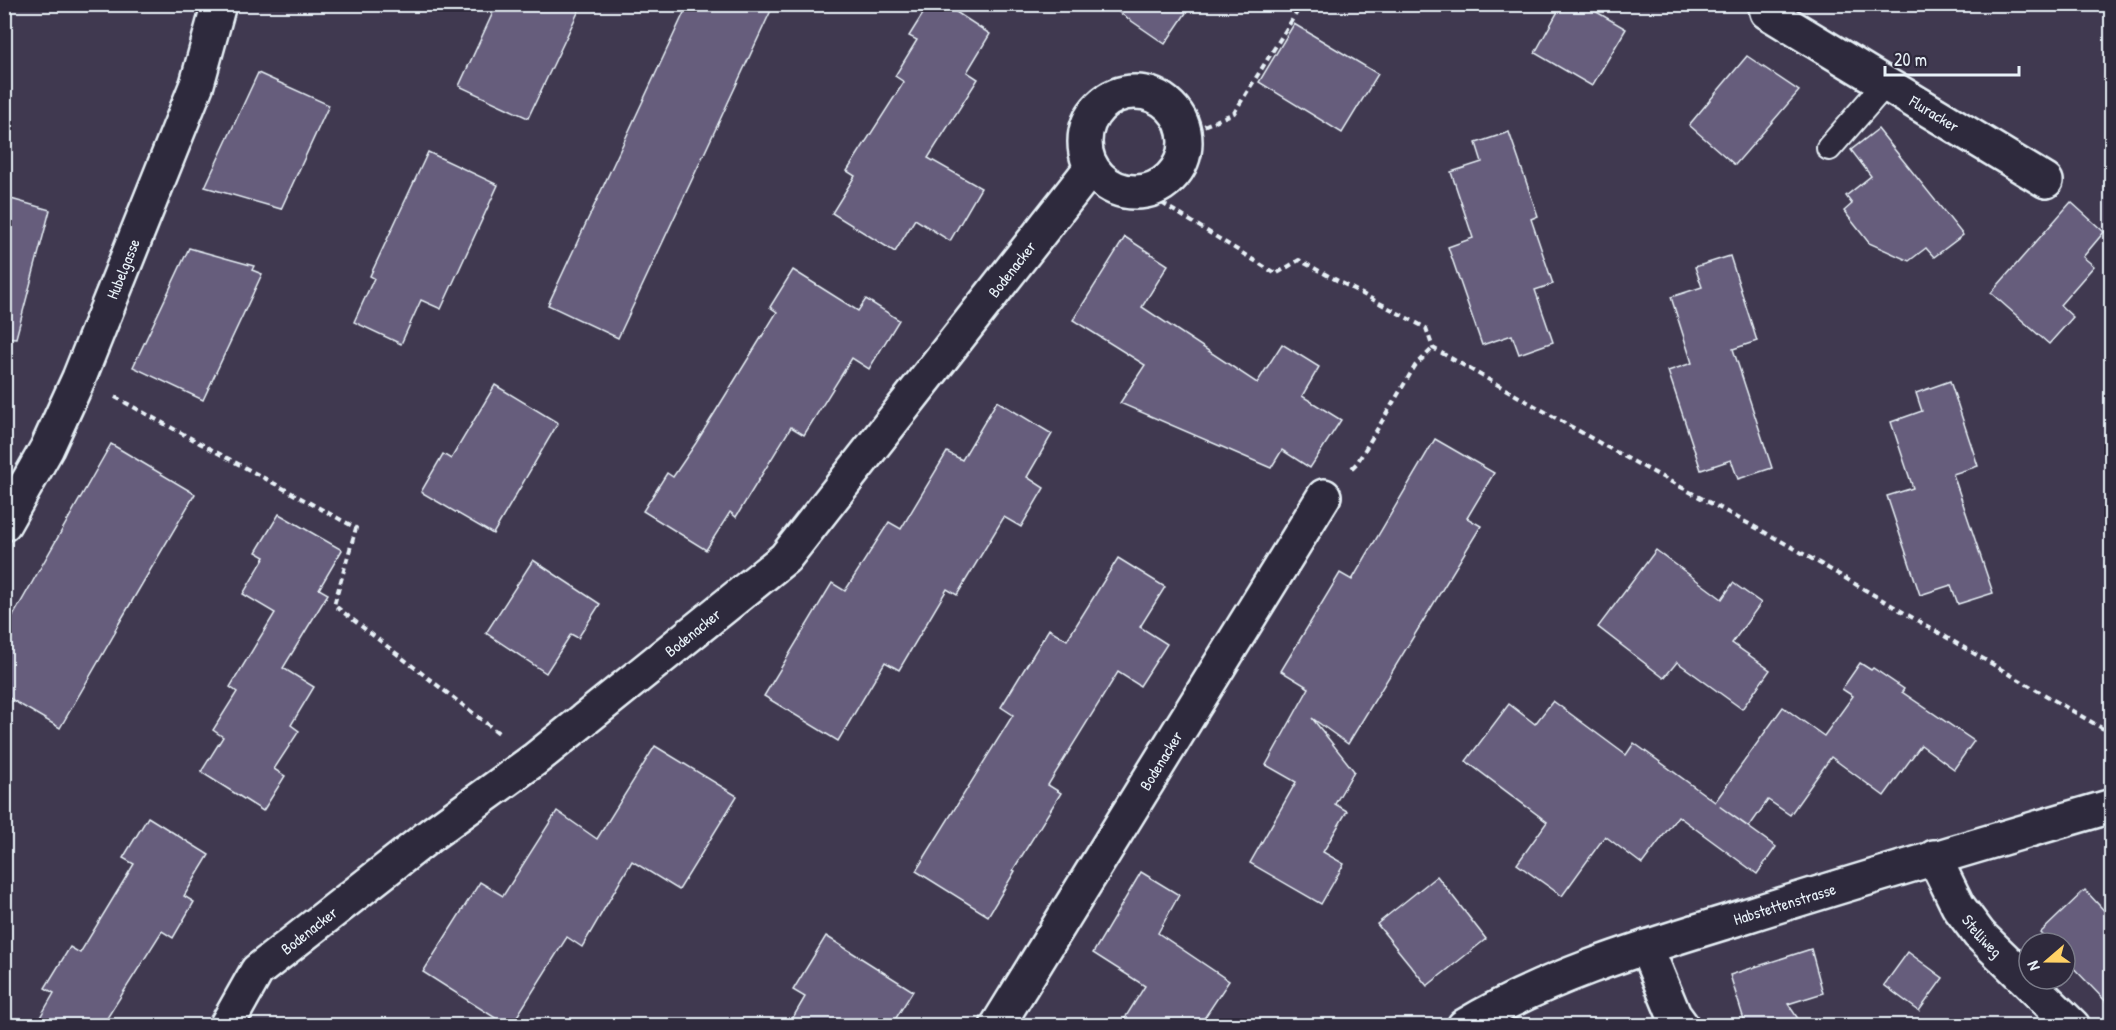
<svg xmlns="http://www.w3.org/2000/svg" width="2116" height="1030" font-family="'Patrick Hand',sans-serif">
<rect width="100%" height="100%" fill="#403950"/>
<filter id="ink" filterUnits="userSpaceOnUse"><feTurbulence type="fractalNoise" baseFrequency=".0167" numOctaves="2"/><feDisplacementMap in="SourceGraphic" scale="12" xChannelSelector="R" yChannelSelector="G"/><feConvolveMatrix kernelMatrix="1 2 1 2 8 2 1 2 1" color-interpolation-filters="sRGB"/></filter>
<g filter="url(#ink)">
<!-- building -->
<g fill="#665d7b" stroke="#e8f1f8" stroke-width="1.5">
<polygon points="497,4 582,4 528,118 459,86"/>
<polygon points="688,4 774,4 618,338 548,305"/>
<polygon points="929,4 944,4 990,34 967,72 978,79 928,158 981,188 950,241 915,219 895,252 832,213 855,176 847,171 904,82 895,76 917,40 909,36"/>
<polygon points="1107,4 1192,4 1165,44"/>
<polygon points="1562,4 1583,4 1626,29 1592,86 1535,53"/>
<polygon points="1294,24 1378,74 1342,133 1259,82"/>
<polygon points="1747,56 1799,91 1735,165 1689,125"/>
<polygon points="258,73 329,105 281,209 205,187"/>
<polygon points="1878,129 1963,235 1934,257 1926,248 1909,261 1869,243 1844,211 1852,204 1846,196 1871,176 1851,150"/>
<polygon points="1509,132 1538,216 1531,219 1553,284 1535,290 1553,342 1519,354 1512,335 1482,345 1448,247 1473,238 1451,172 1482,162 1476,143"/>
<polygon points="428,152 498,185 441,309 421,300 401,344 354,322 374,278 370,276"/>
<polygon points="4,197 50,210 16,338 4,337"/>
<polygon points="2071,202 2104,232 2083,257 2094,266 2060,305 2073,317 2049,344 1991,293"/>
<polygon points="1125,237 1168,265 1142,307 1257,383 1282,344 1319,367 1302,396 1341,420 1310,468 1282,450 1271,468 1120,403 1145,365 1073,320"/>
<polygon points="189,248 254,266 252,270 262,274 203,400 133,367"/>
<polygon points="1730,256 1757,341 1733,349 1772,468 1738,479 1731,460 1701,470 1668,371 1692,363 1671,297 1702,287 1695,267"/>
<polygon points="793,270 858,311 866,299 899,320 869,369 852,358 804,435 791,427 736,517 730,512 706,550 643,511 667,473 673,477 696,443 777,312 770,307"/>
<polygon points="1950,381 1978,466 1953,474 1993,593 1958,604 1951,585 1920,595 1887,496 1913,488 1891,422 1922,411 1916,393"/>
<polygon points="495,385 558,423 493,534 421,492 443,454 451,459"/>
<polygon points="997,401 1052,434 1027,477 1044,488 1021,527 1004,517 957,595 947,589 899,670 885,662 838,741 764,696 832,583 845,591 889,522 901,529 947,452 962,460"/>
<polygon points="1435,439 1494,473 1467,518 1481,526 1348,744 1312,718 1354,771 1335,804 1347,811 1323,852 1344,864 1321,904 1250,863 1296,782 1266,765 1309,688 1281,671 1340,573 1352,580"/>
<polygon points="111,444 195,494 115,630 116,631 60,728 4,695 4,632"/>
<polygon points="279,514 342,550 319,589 328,594 283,668 314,687 291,725 299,731 274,769 285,776 263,811 201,772 223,737 213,730 237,692 230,687 275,613 243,594 265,557 256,552"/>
<polygon points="1656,550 1722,599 1733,583 1761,603 1732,643 1770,670 1742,709 1677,662 1664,678 1598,627"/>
<polygon points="1118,558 1165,587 1140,627 1167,644 1140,686 1118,672 1048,785 1061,793 1013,870 1015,871 988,916 916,871 1013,715 1001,707 1049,629 1067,640"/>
<polygon points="533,560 600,604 578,638 571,634 546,673 486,633"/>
<polygon points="1860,663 1871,670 1873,668 1904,689 1902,692 1974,741 1954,769 1921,745 1884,796 1831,757 1790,815 1768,800 1749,827 1719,806 1776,847 1757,874 1678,816 1642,864 1605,836 1562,896 1517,864 1547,822 1466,761 1509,704 1535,724 1553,701 1626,755 1634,743 1715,802 1783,707 1824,736 1853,696 1842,689"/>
<polygon points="655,746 737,796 679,890 632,861 582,947 567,937 511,1026 508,1026 423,972 480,882 503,896 557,811 597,839"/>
<polygon points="148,817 209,855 184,896 194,902 173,938 162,931 102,1026 35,1026 54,993 45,988 70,947 80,953 134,864 123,858"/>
<polygon points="1141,872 1179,895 1158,933 1229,981 1199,1026 1120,1026 1145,986 1093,953"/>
<polygon points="1437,876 1486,939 1427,986 1377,924"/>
<polygon points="2085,890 2112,919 2112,1008 2065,959 2065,943 2049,943 2040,933"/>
<polygon points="826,936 913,991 891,1026 788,1026 805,997 793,990"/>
<polygon points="1811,949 1823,993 1788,1004 1803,1026 1746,1026 1730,975"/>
<polygon points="1908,952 1943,978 1919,1011 1884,985"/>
</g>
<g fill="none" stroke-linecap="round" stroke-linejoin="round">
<!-- service casing -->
<g stroke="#e8f1f8" stroke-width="28">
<polyline id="service" points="1829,148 1885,84"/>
</g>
<!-- minor casing -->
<g stroke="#e8f1f8" stroke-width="38">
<g id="minor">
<path id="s1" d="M1765 4 1767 12 2046 181"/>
<circle cx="1135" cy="142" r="50"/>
<path id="s2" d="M4 524 47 448 79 378 197 84 219 4"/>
<path id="s3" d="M1934 857 1958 906 1979 934 2073 1026"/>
<polyline points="1646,947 1674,1015 1682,1026"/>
<path id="s4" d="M226 1026 257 971 433 833 534 760 785 558 1091 168"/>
<path id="s5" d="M997 1026 1324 496"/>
</g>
</g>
<!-- tertiary casing -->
<g stroke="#e8f1f8" stroke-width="38">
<g id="tertiary">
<path id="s6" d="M1464 1026C1550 974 1648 946 1742 917 1865 878 1988 842 2112 806"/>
</g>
</g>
<!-- path -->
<g stroke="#e8f1f8" stroke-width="4" stroke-dasharray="6 4.5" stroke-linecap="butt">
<polyline points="1185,134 1234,113 1302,4"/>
<polyline points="1144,192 1276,274 1299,260 1426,328 1433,348 1614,451 1790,546 2112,734"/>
<polyline points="115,397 356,528 334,605 500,734"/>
<polyline points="1352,468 1357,463 1415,366 1433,348"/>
</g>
<!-- service -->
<use href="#service" stroke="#2f2a3d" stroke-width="24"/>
<!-- minor -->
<use href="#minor" stroke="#2f2a3d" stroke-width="33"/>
<!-- tertiary -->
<use href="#tertiary" stroke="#2f2a3d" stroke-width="33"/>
</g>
</g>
<g text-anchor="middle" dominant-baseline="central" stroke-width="6" stroke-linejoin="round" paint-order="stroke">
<!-- street labels -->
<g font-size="16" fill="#e8f1f8" stroke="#2f2a3d">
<text stroke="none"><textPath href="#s1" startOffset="204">Fluracker</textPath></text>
<text stroke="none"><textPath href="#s2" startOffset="282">Hubelgasse</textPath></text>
<text stroke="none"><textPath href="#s4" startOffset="1101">Bodenacker</textPath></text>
<text stroke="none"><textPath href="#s4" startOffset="615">Bodenacker</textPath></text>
<text stroke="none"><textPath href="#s5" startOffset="312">Bodenacker</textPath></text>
<text stroke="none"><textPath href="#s6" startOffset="344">Habstettenstrasse</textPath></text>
<text stroke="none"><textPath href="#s4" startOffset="129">Bodenacker</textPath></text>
<text stroke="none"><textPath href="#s3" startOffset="93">Stelliweg</textPath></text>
</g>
</g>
<!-- margin -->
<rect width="2116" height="1030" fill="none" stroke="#2f2a3d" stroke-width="24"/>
<rect x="12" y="12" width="2092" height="1006" fill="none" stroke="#e8f1f8" stroke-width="2" filter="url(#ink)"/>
<!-- north arrow -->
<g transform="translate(2047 961) rotate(250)"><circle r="28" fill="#2f2a3d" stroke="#797a88" stroke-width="1.5"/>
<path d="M0-4.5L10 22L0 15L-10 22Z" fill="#ffd166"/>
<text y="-9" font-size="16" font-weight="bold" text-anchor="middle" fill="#e8f1f8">N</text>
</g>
<!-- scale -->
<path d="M1885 66v9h134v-9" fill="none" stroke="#e8f1f8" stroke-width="3"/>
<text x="1894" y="66" font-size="18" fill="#e8f1f8" stroke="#2f2a3d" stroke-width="4.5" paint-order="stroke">20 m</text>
</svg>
